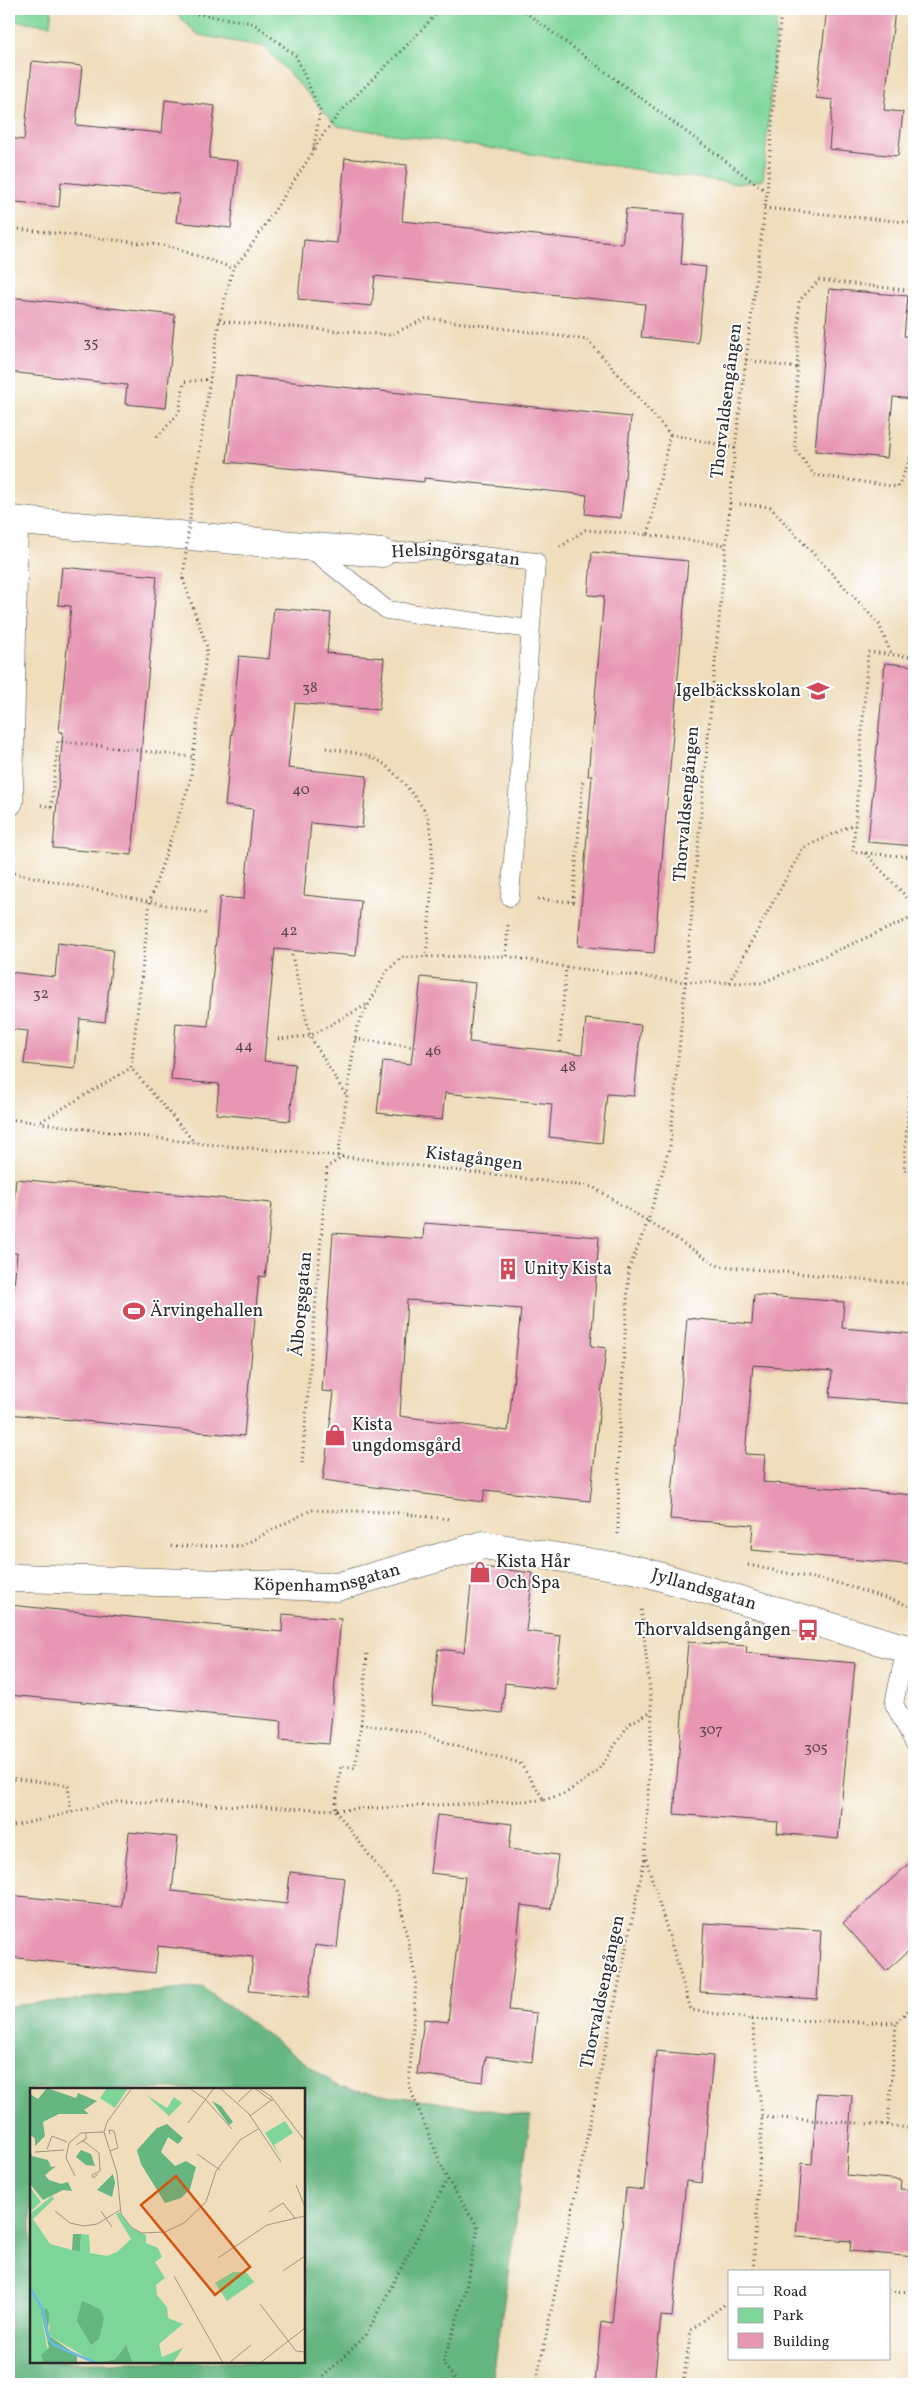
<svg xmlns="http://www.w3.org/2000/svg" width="923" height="2393" font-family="Vollkorn,serif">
<rect width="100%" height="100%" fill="#fff"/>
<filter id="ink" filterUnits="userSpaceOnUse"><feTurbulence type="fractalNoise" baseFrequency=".02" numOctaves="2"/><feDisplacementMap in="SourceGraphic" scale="10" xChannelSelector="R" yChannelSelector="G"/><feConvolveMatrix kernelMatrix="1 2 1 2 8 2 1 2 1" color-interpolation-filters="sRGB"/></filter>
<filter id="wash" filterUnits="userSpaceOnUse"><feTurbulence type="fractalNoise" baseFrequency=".0096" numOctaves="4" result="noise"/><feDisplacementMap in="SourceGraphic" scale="20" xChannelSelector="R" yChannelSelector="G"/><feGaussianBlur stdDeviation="1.12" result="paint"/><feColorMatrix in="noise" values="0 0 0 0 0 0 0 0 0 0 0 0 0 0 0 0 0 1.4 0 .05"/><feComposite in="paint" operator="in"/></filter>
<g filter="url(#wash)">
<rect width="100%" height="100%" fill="#efddbb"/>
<!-- green -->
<g fill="#7dd59a" stroke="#548062">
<polygon points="9,9 52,9 50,25 9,20"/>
<polygon points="172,9 778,9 763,180 738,184 337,126 265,47 198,35"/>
</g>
<!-- forest -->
<path fill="#66b682" stroke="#487056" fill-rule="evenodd" d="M202 1987 340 2088 531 2116 492 2384H9V2006ZM31 2089H304V2362H31Z"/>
<g id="blocks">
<!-- building -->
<g fill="#e797b4" fill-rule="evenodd">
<polygon points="827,9 895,9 884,110 903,112 898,156 829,149 833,100 816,98"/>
<polygon points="32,61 82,66 76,125 162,133 165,100 215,106 209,158 238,161 231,228 176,222 179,194 61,182 59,207 9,201 9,138 24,140"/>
<polygon points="345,158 407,165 402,221 622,244 626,209 685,214 681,264 706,267 698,343 641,337 645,304 375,276 372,306 298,299 304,240 337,243"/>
<polygon points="829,289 908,296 904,336 914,337 914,399 893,397 887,458 815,451"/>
<polygon points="9,297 175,315 166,408 125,404 127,385 9,372"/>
<polygon points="236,376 631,417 621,518 585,514 587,495 424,478 424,482 227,462"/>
<polygon points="592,552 688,561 654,953 578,946 592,776 588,776 604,596 588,595"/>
<polygon points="62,567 157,576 132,855 53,848 63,732 59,732 71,606 58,605"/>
<polygon points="274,608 331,613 327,653 384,658 379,710 295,703 288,768 367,776 362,828 311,823 304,895 361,901 356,956 275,949 264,1061 295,1064 290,1121 216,1114 219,1084 171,1080 176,1023 208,1026 220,897 244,899 253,809 225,806 239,656 269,659"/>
<polygon points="885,663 914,666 914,846 868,842"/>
<polygon points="58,943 113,950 105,1022 80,1019 75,1069 24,1064 28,1031 9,1029 9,972 55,977"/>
<polygon points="421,977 475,983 469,1042 582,1054 586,1019 641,1025 634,1096 607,1094 602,1143 549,1137 552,1104 445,1093 442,1120 377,1113 383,1061 411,1064"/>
<polygon points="16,1179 272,1203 265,1277 259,1276 244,1436 9,1414 9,1345 17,1253 9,1253"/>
<path d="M424 1223 599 1237 591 1346 606 1348 590 1501 485 1490 483 1502 323 1480 334 1392 322 1391 333 1233 423 1239ZM407 1300 521 1309 508 1431 400 1416Z"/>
<polygon points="754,1295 844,1302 842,1328 914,1334 914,1404 830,1397 832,1371 753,1365 745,1454 765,1455 763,1482 914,1495 914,1565 751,1550 753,1525 670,1519 687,1318 752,1324"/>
<polygon points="473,1566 533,1573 526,1631 561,1636 555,1689 505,1683 502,1713 432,1705 438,1649 464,1652"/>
<polygon points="9,1605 282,1632 283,1614 341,1619 329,1744 280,1740 282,1721 9,1695"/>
<polygon points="688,1642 747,1646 746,1653 855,1663 838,1839 777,1833 778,1822 674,1814"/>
<polygon points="437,1815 512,1824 509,1849 558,1855 551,1909 521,1905 509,2010 537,2013 532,2062 486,2056 483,2082 417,2074 424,2019 448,2022 465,1877 430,1873"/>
<polygon points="129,1832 178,1837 172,1891 287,1904 290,1872 345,1878 337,1948 315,1945 309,1997 249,1991 253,1957 158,1946 155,1973 9,1957 9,1895 121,1907"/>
<polygon points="914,1859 914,1946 886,1971 843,1923"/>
<polygon points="704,1923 821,1930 817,1999 700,1992"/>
<polygon points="656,2051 713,2056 702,2183 686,2181 672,2317 661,2316 654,2384 595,2384 601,2321 612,2323 626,2188 644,2190"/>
<polygon points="817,2093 852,2095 846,2175 901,2180 900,2189 914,2190 914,2257 850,2251 851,2241 796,2237 802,2163 812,2164"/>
</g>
</g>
</g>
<g filter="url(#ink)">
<use href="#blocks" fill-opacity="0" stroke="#484641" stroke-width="1"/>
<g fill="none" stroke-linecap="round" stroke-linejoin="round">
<!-- lane casing -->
<g stroke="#484641" stroke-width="19">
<g id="lane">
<polyline points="309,547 387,610 530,629"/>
<path id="s1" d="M382 553 429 550 536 562 510 897"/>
<polyline points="906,1647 894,1704 914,1742"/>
</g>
</g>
<!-- street casing -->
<g stroke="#484641" stroke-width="29">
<g id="street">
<polyline points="9,520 382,553"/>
<polyline points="9,802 14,520"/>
<path id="s2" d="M9 1579 18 1578 337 1587 483 1545 638 1570 914 1651"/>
</g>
</g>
<!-- path -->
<g stroke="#484641" stroke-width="3" stroke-dasharray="1 4" stroke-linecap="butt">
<polyline points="178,9 180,11 253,23 296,56 320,111 313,152 247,252 233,268 219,321 193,491"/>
<polyline points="521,9 767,192"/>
<path d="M314 149C335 113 364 88 393 59 410 43 425 26 441 9"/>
<polyline points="764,208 914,223"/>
<polyline points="9,228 168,246 233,268"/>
<polyline points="914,291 819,280 799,301 795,449 814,475 898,487 914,449"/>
<polyline points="219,321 390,335 427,318 588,340 670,434 735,448"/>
<polyline points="746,360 797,368"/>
<polyline points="157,437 179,413 184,382 210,379"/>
<polyline points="730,503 770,507 879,624 891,654"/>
<polyline points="648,535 726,545"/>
<polyline points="560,547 585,530 648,535 670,434"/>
<polyline points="183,579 207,647 190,782 150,901 131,1068 195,1143"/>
<polyline points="914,657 868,652 853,852 914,857"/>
<path d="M326 748C344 751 365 753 381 762 392 768 425 806 428 818 437 856 429 917 426 957"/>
<polyline points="41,805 51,807 58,741 193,757"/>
<polyline points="865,853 914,905"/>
<polyline points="9,872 209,914"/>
<polyline points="538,899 573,902 583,778"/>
<polyline points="292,955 310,1036 345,1094"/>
<polyline points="506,956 508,925"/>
<polyline points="729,982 803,848 855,824"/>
<polyline points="914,1021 904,1170 914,1171"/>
<polyline points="278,1039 310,1036 368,1004"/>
<polyline points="355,1039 416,1047"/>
<polyline points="560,1042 566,967"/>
<polyline points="9,1119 195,1143 338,1156 593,1187 719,1266 914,1284"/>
<polyline points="41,1121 131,1068"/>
<polyline points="338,1156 357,1026 386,972 402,957 506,956 566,967 685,982 762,983 914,917"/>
<polyline points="302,1463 327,1167 343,1157"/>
<polyline points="618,1534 619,1434 629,1269 648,1221 670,1146 735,448 767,192 781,9"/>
<polyline points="171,1546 241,1546 311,1510 391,1512 448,1519"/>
<polyline points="748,1565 841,1584 914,1607"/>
<polyline points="361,1724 355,1768 341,1766 335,1810 544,1800 520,1763 450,1744 422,1733 361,1724 367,1654"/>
<polyline points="9,1778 68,1785 71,1813"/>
<polyline points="544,1800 566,1793 597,1772 629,1724 652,1711"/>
<polyline points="9,1827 120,1801 335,1810 398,1893 416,1980 409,2086 447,2179 478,2227 465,2293 443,2364 459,2384"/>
<polyline points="646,1859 691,2010 752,2019 762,2117 753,2272"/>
<polyline points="752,2019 896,2023 914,2004"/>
<polyline points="762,2117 888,2125 914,2129"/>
<polyline points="888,2125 896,2023"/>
<polyline points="889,2291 914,2292"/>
<polyline points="316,2384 366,2335 447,2180"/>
<polyline points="536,2384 645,1857 652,1711 641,1607"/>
<polyline points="683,2384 691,2330 729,2301"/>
</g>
<!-- lane -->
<use href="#lane" stroke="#fff" stroke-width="18"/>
<!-- street -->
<use href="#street" stroke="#fff" stroke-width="28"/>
<!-- path-bridge -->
<polyline stroke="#484641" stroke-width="3" stroke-dasharray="1 4" stroke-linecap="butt" points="183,579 193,491"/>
</g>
</g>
<!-- icons -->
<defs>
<g id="school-bare" transform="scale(1.725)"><path d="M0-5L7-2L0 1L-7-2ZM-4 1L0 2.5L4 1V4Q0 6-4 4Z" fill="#d1495b" stroke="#fff" stroke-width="2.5" paint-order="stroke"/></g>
<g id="building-bare" transform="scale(1.725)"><path d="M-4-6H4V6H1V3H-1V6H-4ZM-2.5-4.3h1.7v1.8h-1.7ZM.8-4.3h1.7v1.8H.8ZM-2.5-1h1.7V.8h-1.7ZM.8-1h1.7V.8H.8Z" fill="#d1495b" stroke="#fff" stroke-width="2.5" paint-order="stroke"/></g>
<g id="stadium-bare" transform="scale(1.725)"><path d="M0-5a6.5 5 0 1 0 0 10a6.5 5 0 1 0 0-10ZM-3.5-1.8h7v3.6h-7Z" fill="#d1495b" stroke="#fff" stroke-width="2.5" paint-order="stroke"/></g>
<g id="shop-bare" transform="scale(1.725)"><path d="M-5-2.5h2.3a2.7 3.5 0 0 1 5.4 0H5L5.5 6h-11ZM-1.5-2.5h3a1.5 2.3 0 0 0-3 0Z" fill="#d1495b" stroke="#fff" stroke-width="2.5" paint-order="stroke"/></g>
<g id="bus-bare" transform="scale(1.725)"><path d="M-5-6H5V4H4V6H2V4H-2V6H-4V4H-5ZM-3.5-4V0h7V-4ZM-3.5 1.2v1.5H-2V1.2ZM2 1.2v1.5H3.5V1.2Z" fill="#d1495b" stroke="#fff" stroke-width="2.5" paint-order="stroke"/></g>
</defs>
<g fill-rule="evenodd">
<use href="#school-bare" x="818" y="691"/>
<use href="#building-bare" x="508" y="1269"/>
<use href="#stadium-bare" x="134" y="1311"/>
<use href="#shop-bare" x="335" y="1435"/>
<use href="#shop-bare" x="480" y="1572"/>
<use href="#bus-bare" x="808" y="1630"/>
</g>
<g text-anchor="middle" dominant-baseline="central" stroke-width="4" stroke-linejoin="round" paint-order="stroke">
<!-- number labels -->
<g font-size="15" fill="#5a464d">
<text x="91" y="343">35</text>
<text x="310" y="688">38</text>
<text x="301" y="790">40</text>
<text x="289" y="931">42</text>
<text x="41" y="994">32</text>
<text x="244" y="1046">44</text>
<text x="433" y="1051">46</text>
<text x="568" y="1067">48</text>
<text x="711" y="1730">307</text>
<text x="816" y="1748">305</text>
</g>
<!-- street labels -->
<g font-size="18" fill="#2b2b2b" stroke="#fff">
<text transform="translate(727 401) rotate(-83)">Thorvaldsengången</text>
<text stroke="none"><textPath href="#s1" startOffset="74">Helsingörsgatan</textPath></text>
<text transform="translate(687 804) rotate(-85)">Thorvaldsengången</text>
<text transform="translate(474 1159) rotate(7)">Kistagången</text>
<text transform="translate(302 1304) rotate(-85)">Ålborgsgatan</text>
<text stroke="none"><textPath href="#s2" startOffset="319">Köpenhamnsgatan</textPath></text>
<text stroke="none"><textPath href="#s2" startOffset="706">Jyllandsgatan</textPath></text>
<text transform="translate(603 1992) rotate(-78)">Thorvaldsengången</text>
</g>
<!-- poi labels -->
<g font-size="18" fill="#2b2b2b" stroke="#fff" text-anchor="start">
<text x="801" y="691" text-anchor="end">Igelbäcksskolan</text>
<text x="524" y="1269">Unity Kista</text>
<text x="150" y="1311">Ärvingehallen</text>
<text x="352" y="1425">Kista<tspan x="352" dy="21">ungdomsgård</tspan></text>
<text x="496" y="1562">Kista Hår<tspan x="496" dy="21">Och Spa</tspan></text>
<text x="791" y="1630" text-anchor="end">Thorvaldsengången</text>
</g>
</g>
<!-- overview -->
<g transform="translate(30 2088)">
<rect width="275" height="275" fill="#efddbb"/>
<path d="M77 0H98L85 20 70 10ZM116 7 137 20 144 9 152 15 139 28ZM255 33 263 45 244 57 253 73 235 45ZM0 99 11 114 0 124ZM22 108 24 111 3 131 20 156 50 164 51 146 59 147 60 165 77 168 87 164 101 151 86 126 89 124 103 141 116 147V155L128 160 132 169 125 174 135 190 126 197 127 207 137 219 138 230 153 236 129 256 132 269 153 260 143 275H103L95 258 85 271 66 275 18 247 20 238 10 220 20 274 0 275V126ZM203 184H216L224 194 197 213 185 195Z" fill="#7dd59a"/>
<path d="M17 0 46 10 48 5 67 13 54 22 59 26H29L13 34 15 48 5 58V51L0 46V6L8 11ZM182 13 191 18 203 34 199 37ZM137 36 153 50 148 56 138 49 131 64 145 78 156 73 166 79 160 101 151 110 135 115 111 76 107 62 127 40ZM0 62 2 68 18 72 21 79 26 78 15 87 19 92 31 96 38 94 42 103 33 102 13 112 0 96ZM51 62 61 66 65 78 56 77 46 69ZM83 86 85 95 82 109 67 102ZM43 146H51L50 164 42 162ZM52 213 70 221 74 230 69 251 61 257 47 233ZM10 220 17 221 19 225 18 247 47 267V275H14L11 267 19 260ZM96 257 103 275H67L85 271Z" fill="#66b682"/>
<path fill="none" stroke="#6abce6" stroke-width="2.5" d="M0 200 13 222 19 252 24 257 66 275"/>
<path fill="none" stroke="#a19681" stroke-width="1" d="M102 0 77 34 74 44 87 85 91 126 102 140 112 145 135 144 154 135 176 114 186 83 210 52 228 41M159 0 175 11 202 41M190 0 219 26 251 74M224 0 242 13V9L228 0M243 11 275 53M208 14 223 0M220 28 240 13M158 35 184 0M52 52 69 65 70 83 62 87 63 90 68 86M46 57 56 51V44M17 61 22 48 37 54M80 63 88 60 84 43 79 42 80 46M5 64 34 62M167 66 190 82M45 88 36 70 39 55 51 45 74 44M266 97 275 119M25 123 40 135 54 138 67 136 90 122M71 123 82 139M239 124 253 115 265 130M188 170 237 137 275 128M253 183 275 168M144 188 193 275M230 216 266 263 275 264M199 275 221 257M230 275 275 240"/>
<path fill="#d5540f" fill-opacity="0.15" stroke="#d5540f" stroke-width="2.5" d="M146 88 220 179 185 207 111 117Z"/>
<rect width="275" height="275" fill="none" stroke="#2b2b2b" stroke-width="2.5"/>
</g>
<!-- margin -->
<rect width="923" height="2393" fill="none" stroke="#fff" stroke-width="30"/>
<!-- legend -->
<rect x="728" y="2270" width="162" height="90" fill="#ffffff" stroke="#aaaaaa"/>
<rect x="738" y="2287" width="25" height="8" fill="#ffffff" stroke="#aaaaaa"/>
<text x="773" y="2296" font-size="15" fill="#2b2b2b">Road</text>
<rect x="738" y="2308" width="25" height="15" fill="#7dd59a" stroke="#aaaaaa"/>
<text x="773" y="2320" font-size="15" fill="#2b2b2b">Park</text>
<rect x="738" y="2333" width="25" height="15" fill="#e797b4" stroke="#aaaaaa"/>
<text x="773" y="2346" font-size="15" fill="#2b2b2b">Building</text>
</svg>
